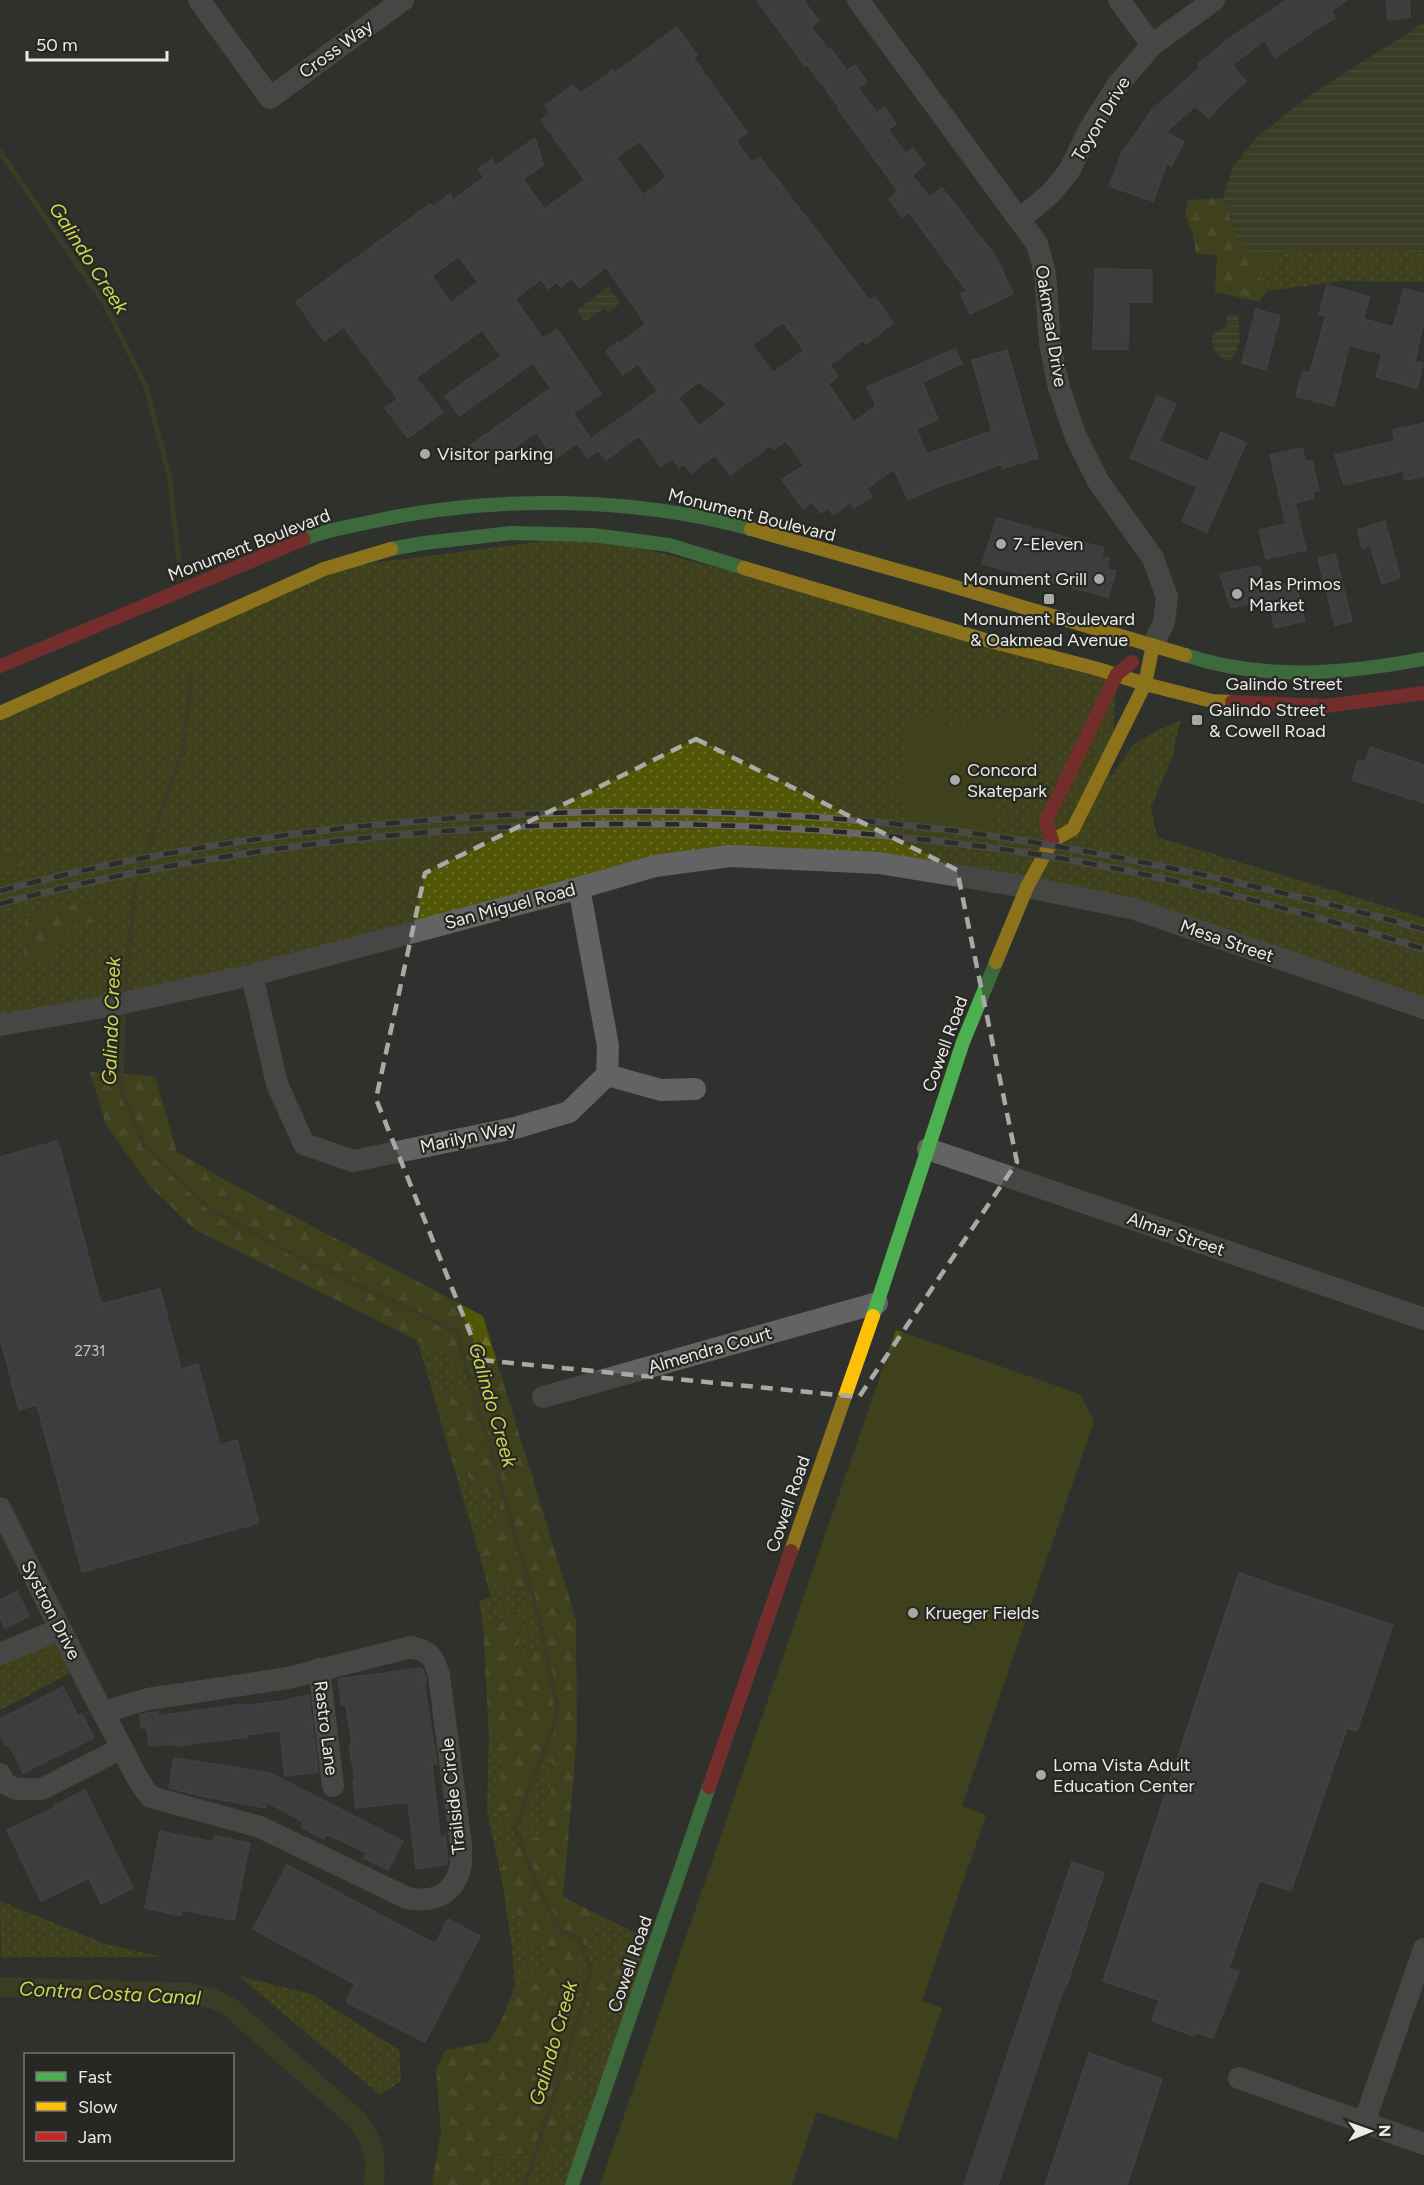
<svg xmlns="http://www.w3.org/2000/svg" width="1424" height="2185" font-family="Figtree,sans-serif">
<defs>
<pattern id="grass-dots" width="8" height="8" patternUnits="userSpaceOnUse" patternTransform="scale(1.5)"><rect width="8" height="8" fill="#515606"/><path d="M2 2h.1M6 6h.1" fill="none" stroke="#6a6e2a" stroke-width="1.8" stroke-linecap="round"/></pattern>
<pattern id="forest-firs" width="22" height="20" patternUnits="userSpaceOnUse" patternTransform="scale(1.5)"><rect width="22" height="20" fill="#515606"/><path d="M5 1l3.5 6h-7zM16 11l3.5 6h-7z" fill="#6a6e2a"/></pattern>
<pattern id="water-rules" width="6" height="5" patternUnits="userSpaceOnUse" patternTransform="scale(1.5)"><rect width="6" height="5" fill="#484c19"/><path d="M0 2.5h6" fill="none" stroke="#63663a"/></pattern>
</defs>
<rect width="100%" height="100%" fill="#30312e"/>
<!-- grass -->
<g fill="url(#grass-dots)">
<polygon points="1376,248 1424,253 1424,282 1343,281 1267,291 1260,277 1281,252"/>
<polygon points="593,535 1117,674 1110,778 1133,745 1158,730 1180,721 1172,758 1151,807 1157,837 1424,918 1424,1008 1027,887 730,856 0,1025 0,713 324,569"/>
<polygon points="417,1340 487,1375 475,1396 433,1393"/>
<polygon points="452,1461 509,1515 474,1535"/>
<polygon points="487,1582 532,1591 545,1647 519,1656 520,1614 483,1624 479,1601 491,1597"/>
<polygon points="60,1629 80,1668 0,1710 0,1654"/>
<polygon points="489,1737 506,1764 487,1810 509,1812 515,1828 545,1748 553,1765 549,1812 539,1836 546,1944 553,1962 515,1986 512,1948 503,1886 487,1810"/>
<polygon points="0,1901 106,1944 162,1957 1,1957"/>
<polygon points="601,1916 656,1943 572,2185 490,2185 495,2156 527,2153 563,2118 580,2095 570,2072 575,2052 591,2018 564,2028 574,2002 573,1968"/>
<polygon points="239,1976 311,1994 399,2050 401,2081 380,2095"/>
</g>
<!-- forest -->
<g fill="url(#forest-firs)">
<polygon points="1223,198 1238,240 1254,253 1281,252 1260,277 1267,291 1259,302 1215,292 1217,256 1196,253 1193,234 1185,215 1188,200"/>
<polygon points="0,848 22,851 23,869 0,875"/>
<polygon points="89,900 100,915 83,928 64,922 63,946 24,969 25,918"/>
<polygon points="90,1072 155,1076 177,1152 236,1186 483,1316 576,1620 577,1735 563,1897 601,1916 573,1968 574,2002 564,2028 591,2017 584,2002 590,1968 628,1957 636,2000 591,2017 592,2042 575,2052 570,2072 580,2095 563,2119 585,2148 495,2156 490,2185 433,2185 432,2183 441,2132 436,2069 445,2050 489,2042 502,2019 515,1986 553,1962 546,1944 530,1939 503,1886 503,1849 539,1836 549,1812 553,1765 546,1749 515,1828 509,1812 487,1810 506,1764 489,1737 483,1624 520,1614 519,1656 545,1647 531,1591 487,1582 474,1535 509,1515 452,1461 433,1393 474,1395 487,1375 194,1229 150,1186 106,1125"/>
</g>
<!-- garden -->
<g fill="#515606">
<path d="M933 709 944 711 948 719 947 724 965 729C968 721 977 717 984 724L1000 716 1032 725 1025 756 989 822 994 825 991 832 911 823 896 793 909 744C903 742 902 739 902 733L908 727H913L916 716 927 719Z"/>
<polygon points="896,1330 1080,1394 1094,1421 962,1806 986,1815 922,2001 942,2008 897,2139 817,2112 792,2185 600,2185"/>
</g>
<!-- water -->
<g fill="url(#water-rules)">
<polygon points="1424,23 1424,253 1375,248 1254,253 1238,240 1223,198 1234,165 1257,137 1310,95"/>
<polygon points="608,287 620,303 608,312 604,308 585,322 577,310"/>
<path d="M1238 314 1240 340 1231 362C1217 355 1212 352 1212 335L1227 326V315Z"/>
</g>
<g fill="none" stroke-linecap="round" stroke-linejoin="round">
<!-- stream -->
<g stroke="#484c19" stroke-width="5">
<polyline points="0,152 104,303 146,387 169,475 179,561"/>
<polyline points="124,996 135,890 155,827 183,752 192,672"/>
<polyline points="123,1008 121,1091 145,1146 211,1210 310,1263 456,1331 539,1618 558,1713 515,1828 538,1888 560,1930 579,1939 590,1968 584,2002 525,2185"/>
</g>
<!-- canal -->
<path stroke="#484c19" stroke-width="20" d="M0 1987 188 1993 214 1999 231 2008 356 2119C375 2142 376 2156 374 2185"/>
</g>
<!-- building -->
<g fill="#534a55" stroke="#555554" stroke-width="1.5" fill-rule="evenodd">
<polygon points="757,0 803,0 819,21 811,27 829,51 831,49 847,71 855,65 867,82 858,88 877,113 884,107 896,124 888,130 906,154 913,148 925,165 912,175 929,197 942,188 996,257 1013,294 970,314 961,294 967,291 909,212 902,217 889,199 898,191 838,109 839,107 807,64 805,66"/>
<polygon points="1287,0 1347,0 1331,11 1335,18 1315,30 1275,58 1265,40 1232,65 1246,82 1227,98 1209,118 1195,106 1166,132 1184,142 1171,166 1167,163 1153,201 1109,186 1123,150 1124,151 1152,110 1200,68 1198,64 1234,35"/>
<polygon points="1386,0 1410,0 1410,17 1388,20"/>
<path d="M677 27 697 55 693 58 747 132 736 141 752 163 760 157 870 301 875 297 893 323 866 344 863 340 830 365 838 376 828 384 854 422 876 406 867 387 955 349 962 364 922 382 938 419 916 429 927 454 992 431 972 360 1007 350 1038 458 1003 468 1002 464 935 488 908 500 894 469 866 489 872 496 854 508 850 502 833 515 828 508 821 513 812 502 803 509 782 480 804 465 786 441 774 449 771 445 730 475 715 455 691 473 684 464 679 468 673 458 661 467 639 436 606 460 598 450 588 458 577 443 555 459 536 432 500 458 493 449 476 461 467 448 551 388 533 363 459 416 445 396 501 356 482 330 416 378 443 412 408 438 385 408 398 399 344 327 324 341 296 302 430 204 432 207 450 194 453 200 484 177 478 169 492 159 496 166 535 138 543 165 523 179 544 209 585 180 541 120 550 113 545 106 573 85 580 94 613 70 615 73ZM640 141 667 177 643 195 616 158ZM459 256 478 282 451 303 432 276ZM606 267 646 324 619 344 618 342 606 351 623 375 638 364 658 391 591 439 573 413 601 394 557 329 543 339 515 299 541 279 548 289 557 282 561 287 572 278 579 288ZM783 322 804 350 773 373 752 345ZM699 382 727 404 699 426 678 398Z"/>
<polygon points="1095,269 1152,270 1152,302 1129,302 1128,349 1093,349"/>
<polygon points="1327,285 1370,297 1363,319 1393,327 1404,289 1424,294 1424,320 1415,362 1423,363 1417,388 1376,377 1382,354 1349,345 1334,406 1296,396 1302,373 1310,372 1326,316 1319,315"/>
<polygon points="1256,309 1280,316 1266,370 1242,363"/>
<polygon points="1157,396 1176,404 1159,441 1208,462 1221,432 1246,443 1207,532 1182,521 1197,487 1130,458"/>
<polygon points="1424,423 1424,476 1405,480 1403,471 1344,485 1335,455 1395,441 1393,430"/>
<polygon points="1302,448 1306,462 1312,460 1319,491 1313,492 1314,498 1295,503 1306,550 1266,559 1259,530 1286,524 1270,455"/>
<polygon points="997,518 1104,548 1101,557 1109,558 1107,570 1116,571 1108,597 982,564"/>
<polygon points="1385,521 1400,577 1382,584 1370,545 1362,549 1358,530"/>
<polygon points="1335,554 1352,621 1335,625 1318,558"/>
<polygon points="1259,566 1266,589 1295,582 1305,621 1275,628 1268,599 1231,608 1220,574"/>
<polygon points="1370,747 1424,765 1424,803 1352,780 1358,761 1365,762"/>
<polygon points="58,1141 101,1304 160,1289 181,1369 198,1364 220,1445 237,1440 259,1523 82,1572 37,1405 19,1410 0,1337 0,1157"/>
<polygon points="1239,1573 1393,1625 1357,1731 1347,1728 1291,1891 1259,1881 1229,1968 1239,1972 1213,2038 1195,2032 1194,2036 1152,2021 1159,2000 1103,1981"/>
<polygon points="17,1591 29,1616 5,1628 0,1618 0,1600"/>
<polygon points="422,1668 426,1678 426,1683 424,1683 437,1764 432,1764 440,1837 445,1836 448,1860 447,1864 416,1869 408,1802 356,1808 353,1781 355,1781 349,1744 352,1744 346,1705 342,1705 338,1679"/>
<polygon points="63,1687 78,1716 82,1714 94,1738 23,1773 9,1745 6,1746 0,1734 0,1719"/>
<polygon points="309,1695 318,1772 285,1776 280,1730 247,1735 247,1737 176,1746 177,1744 149,1746 147,1728 141,1728 140,1715 148,1713 158,1712 158,1716 243,1704 243,1706 282,1701"/>
<polygon points="174,1758 270,1773 403,1841 388,1870 364,1858 367,1853 327,1834 324,1839 301,1827 304,1822 267,1802 266,1808 206,1797 169,1788"/>
<polygon points="85,1790 133,1888 101,1904 89,1878 41,1901 7,1830 54,1808 53,1806"/>
<polygon points="160,1831 213,1842 214,1836 250,1843 234,1920 182,1910 181,1916 145,1908"/>
<polygon points="1072,1862 1104,1873 1066,1987 1064,1987 998,2185 964,2185"/>
<polygon points="287,1865 435,1944 448,1919 480,1936 425,2042 346,2002 355,1984 253,1929"/>
<polygon points="1089,2053 1162,2079 1127,2185 1045,2185"/>
</g>
<g fill="none" stroke-linecap="round" stroke-linejoin="round">
<!-- street -->
<g stroke="#636363" stroke-width="22">
<polyline points="199,0 270,98 403,0"/>
<polyline points="858,0 1037,244 1045,273 1050,343 1059,388 1076,437 1098,481 1153,558 1167,597 1164,622 1153,645"/>
<polyline points="1119,0 1152,45"/>
<polyline points="1020,219 1051,193 1069,171 1089,130 1117,86 1152,45 1214,0"/>
<polyline points="252,975 277,1084 304,1144 353,1161 515,1128 569,1112 607,1075 608,1046 579,888"/>
<polyline points="0,1025 109,1006 252,975 579,888 655,866 730,856 879,863 1027,887 1135,909 1424,1008"/>
<polyline points="607,1075 661,1090 695,1089"/>
<polyline points="928,1149 1424,1319"/>
<polyline points="543,1397 877,1303"/>
<path d="M0 1508 90 1688C101 1709 113 1731 124 1752 132 1768 139 1784 151 1797L260 1827 407 1898C432 1903 452 1896 460 1869 462 1862 461 1852 461 1845L439 1675C433 1656 431 1652 411 1647L288 1678 148 1699 103 1712"/>
<polyline points="0,1654 60,1629"/>
<polyline points="319,1669 333,1786"/>
<polyline points="0,1774 4,1783 16,1789 42,1789 122,1748"/>
<polyline points="1239,2078 1424,2144"/>
<polyline points="1364,2123 1424,1949"/>
</g>
<!-- fast -->
<g stroke="#4caf50" stroke-width="14">
<path d="M304 539C325 530 348 527 370 522 490 495 633 496 751 529"/>
<polyline points="391,549 424,543 511,533 593,535 669,545 744,568"/>
<path d="M1185 655C1263 681 1345 674 1424 659"/>
<polyline points="873,1316 963,1042 996,962"/>
<polyline points="572,2185 709,1787"/>
</g>
<!-- slow -->
<g stroke="#ffc107" stroke-width="14">
<polyline points="751,529 942,583 1185,655"/>
<polyline points="744,568 982,639 1098,669 1145,684 1212,701 1232,702"/>
<polyline points="0,713 324,569 391,549"/>
<polyline points="996,962 1027,887 1052,841 1073,829 1145,684 1153,645"/>
<polyline points="791,1551 873,1316"/>
</g>
<!-- jam -->
<g stroke="#c62828" stroke-width="14">
<polyline points="0,666 304,539"/>
<polyline points="1232,702 1326,706 1424,693"/>
<polyline points="1052,841 1046,821 1117,674 1132,662"/>
<polyline points="709,1787 791,1551"/>
</g>
<!-- rail casing -->
<g stroke="#686868" stroke-width="7">
<g id="rail">
<path d="M0 891C107 862 217 843 327 830 553 804 782 804 1007 838 1147 860 1287 892 1424 929"/>
<path d="M0 904C82 881 165 866 249 853 498 815 751 815 1001 849 1144 869 1285 906 1424 949"/>
</g>
</g>
<!-- rail -->
<use href="#rail" stroke="#272823" stroke-width="4.5" stroke-dasharray="14" stroke-linecap="butt"/>
</g>
<!-- marked area -->
<path d="M0 0H1424V2185H0ZM696 739 957 870 1017 1162 859 1397 481 1360 376 1099 425 873Z" fill="#30312e" fill-opacity=".55" fill-rule="evenodd"/>
<path fill="none" stroke="#a9a9a6" stroke-width="4.5" stroke-dasharray="12 8" stroke-linejoin="round" d="M696 739 957 870 1017 1162 859 1397 481 1360 376 1099 425 873Z"/>
<!-- markers -->
<g fill="#a9a9a6" stroke="#272823" stroke-width="2">
<circle cx="425" cy="454" r="6"/>
<circle cx="1001" cy="544" r="6"/>
<circle cx="1099" cy="579" r="6"/>
<circle cx="1237" cy="594" r="6"/>
<rect x="1043" y="593" width="12" height="12" rx="3"/>
<rect x="1191" y="714" width="12" height="12" rx="3"/>
<circle cx="955" cy="780" r="6"/>
<circle cx="913" cy="1613" r="6"/>
<circle cx="1041" cy="1775" r="6"/>
</g>
<g text-anchor="middle" dominant-baseline="central" stroke-width="4.5" stroke-linejoin="round" paint-order="stroke">
<!-- number labels -->
<g font-size="15" fill="#c4c2c2">
<text x="90" y="1351">2731</text>
</g>
<!-- street labels -->
<g font-size="18" fill="#eaeae7" stroke="#272823">
<text transform="translate(336 49) rotate(-36)">Cross Way</text>
<text transform="translate(1101 119) rotate(-59)">Toyon Drive</text>
<text transform="translate(1051 326) rotate(81)">Oakmead Drive</text>
<text transform="translate(752 515) rotate(14)">Monument Boulevard</text>
<text transform="translate(249 545) rotate(-21)">Monument Boulevard</text>
<text x="1284" y="684">Galindo Street</text>
<text transform="translate(510 906) rotate(-15)">San Miguel Road</text>
<text transform="translate(1227 941) rotate(19)">Mesa Street</text>
<text transform="translate(945 1044) rotate(-70)">Cowell Road</text>
<text transform="translate(468 1137) rotate(-12)">Marilyn Way</text>
<text transform="translate(1176 1234) rotate(19)">Almar Street</text>
<text transform="translate(710 1350) rotate(-16)">Almendra Court</text>
<text transform="translate(788 1504) rotate(-71)">Cowell Road</text>
<text transform="translate(51 1610) rotate(63)">Systron Drive</text>
<text transform="translate(326 1728) rotate(83)">Rastro Lane</text>
<text transform="translate(453 1796) rotate(-96)">Trailside Circle</text>
<text transform="translate(630 1964) rotate(-71)">Cowell Road</text>
</g>
<!-- poi labels -->
<g font-size="18" fill="#eaeae7" stroke="#272823" text-anchor="start">
<text x="437" y="454">Visitor parking</text>
<text x="1013" y="544">7-Eleven</text>
<text x="1087" y="579" text-anchor="end">Monument Grill</text>
<text x="1249" y="584">Mas Primos<tspan x="1249" dy="21">Market</tspan></text>
<text x="1049" y="619" text-anchor="middle">Monument Boulevard<tspan x="1049" dy="21">&amp; Oakmead Avenue</tspan></text>
<text x="1209" y="710">Galindo Street<tspan x="1209" dy="21">&amp; Cowell Road</tspan></text>
<text x="967" y="770">Concord<tspan x="967" dy="21">Skatepark</tspan></text>
<text x="925" y="1613">Krueger Fields</text>
<text x="1053" y="1765">Loma Vista Adult<tspan x="1053" dy="21">Education Center</tspan></text>
</g>
<!-- water labels -->
<g font-size="20" font-style="italic" fill="#ccd84f" stroke="#272823">
<text transform="translate(89 258) rotate(57)">Galindo Creek</text>
<text transform="translate(111 1021) rotate(-88)">Galindo Creek</text>
<text transform="translate(493 1405) rotate(74)">Galindo Creek</text>
<text transform="translate(110 1993) rotate(3)">Contra Costa Canal</text>
<text transform="translate(553 2043) rotate(-74)">Galindo Creek</text>
</g>
</g>
<!-- legend -->
<rect x="24" y="2053" width="210" height="108" fill="#272823" stroke="#757671" stroke-width="1.5"/>
<rect x="36" y="2072" width="30" height="9" fill="#4caf50" stroke="#757671" stroke-width="1.5"/>
<text x="78" y="2083" font-size="18" fill="#eaeae7">Fast</text>
<rect x="36" y="2102" width="30" height="9" fill="#ffc107" stroke="#757671" stroke-width="1.5"/>
<text x="78" y="2113" font-size="18" fill="#eaeae7">Slow</text>
<rect x="36" y="2132" width="30" height="9" fill="#c62828" stroke="#757671" stroke-width="1.5"/>
<text x="78" y="2143" font-size="18" fill="#eaeae7">Jam</text>
<!-- north arrow -->
<g transform="translate(1370 2131) rotate(89)" stroke="#272823" stroke-width="4.5" paint-order="stroke">
<path d="M0-4.5L10 22L0 15L-10 22Z" fill="#eaeae7"/>
<text y="-9" font-size="16" font-weight="bold" text-anchor="middle" fill="#eaeae7">N</text>
</g>
<!-- scale -->
<path d="M27 51v9h140v-9" fill="none" stroke="#eaeae7" stroke-width="3"/>
<text x="36" y="51" font-size="18" fill="#eaeae7" stroke="#272823" stroke-width="4.5" paint-order="stroke">50 m</text>
</svg>
